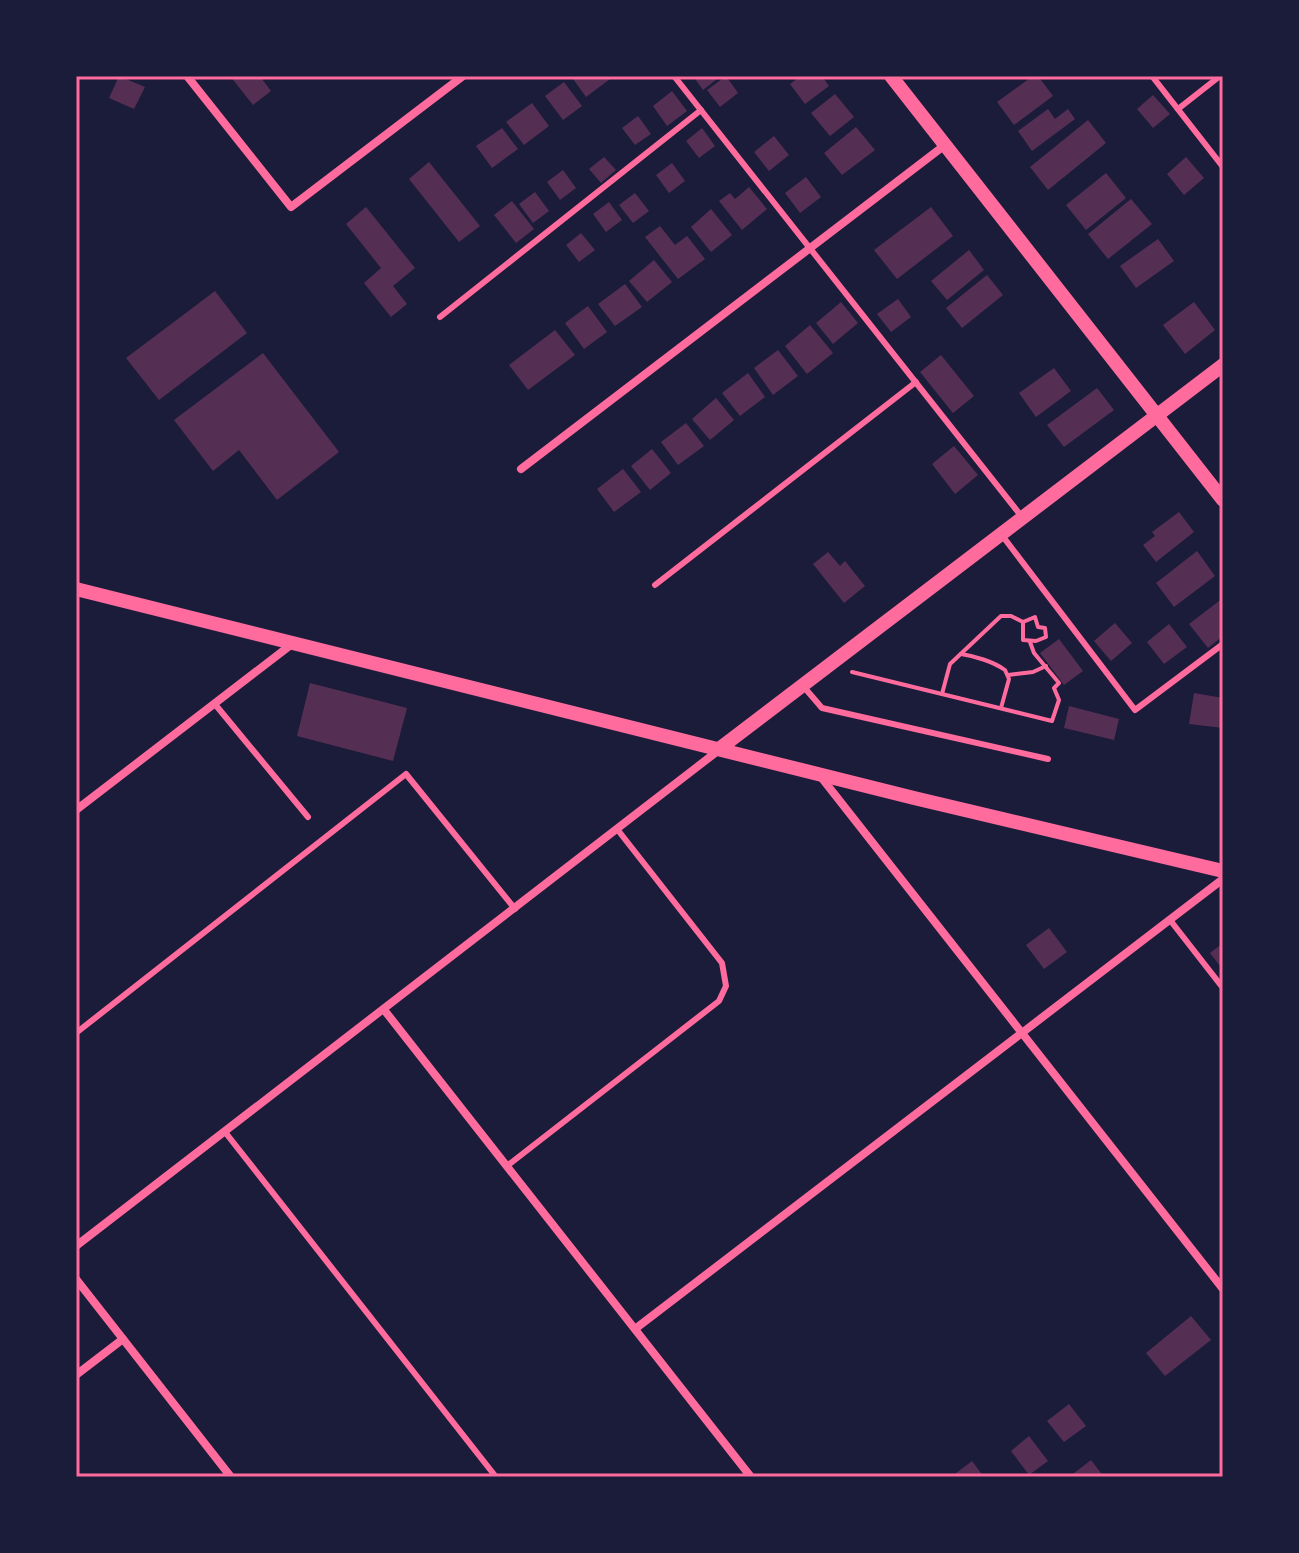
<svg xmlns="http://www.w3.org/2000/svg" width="1299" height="1553" font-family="'PT Sans',sans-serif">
<rect width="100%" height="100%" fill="#1b1b3a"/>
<!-- building -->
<g fill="#542f53">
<polygon points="119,76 145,87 134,109 109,98"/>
<polygon points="230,76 266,76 262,79 271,91 253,105"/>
<polygon points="571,76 614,76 586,97"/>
<polygon points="693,76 721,76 703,90"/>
<polygon points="726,76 738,93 720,107 707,90"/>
<polygon points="801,76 822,76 829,86 805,104 790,84"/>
<polygon points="1033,76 1038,76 1053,96 1014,125 997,102"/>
<polygon points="564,82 582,106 563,120 545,96"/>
<polygon points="672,91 687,111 667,126 653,106"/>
<polygon points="835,94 854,117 830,136 811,113"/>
<polygon points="1153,95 1170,114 1153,128 1137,109"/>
<polygon points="532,103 549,126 524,145 506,122"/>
<polygon points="1048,109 1055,119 1068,109 1075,119 1032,151 1018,131"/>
<polygon points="638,116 651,134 635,145 622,128"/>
<polygon points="1088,120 1106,143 1048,190 1030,167"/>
<polygon points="856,127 875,150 842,175 824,153"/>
<polygon points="502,128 518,149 492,168 476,146"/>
<polygon points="702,128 715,146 699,158 686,141"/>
<polygon points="774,136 789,155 769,171 754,152"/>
<polygon points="604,157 616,170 601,183 589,169"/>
<polygon points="1186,157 1204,178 1184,195 1167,174"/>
<polygon points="429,162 480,226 459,242 409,179"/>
<polygon points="672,163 685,181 669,193 656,175"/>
<polygon points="563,170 576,188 560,200 547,182"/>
<polygon points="1106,173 1126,198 1086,230 1066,205"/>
<polygon points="806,177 821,197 800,213 785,193"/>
<polygon points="749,187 767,209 742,230 719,201 730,193 735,199"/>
<polygon points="535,192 549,211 533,223 519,204"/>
<polygon points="635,193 649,211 633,223 619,205"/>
<polygon points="1131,199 1152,224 1108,259 1088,234"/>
<polygon points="512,201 534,229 516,243 494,215"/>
<polygon points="609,202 622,220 606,232 593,214"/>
<polygon points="366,207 415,268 393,286 407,304 391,317 364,283 381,268 346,224"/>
<polygon points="931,207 953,236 897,279 874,250"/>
<polygon points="711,209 732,235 711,252 691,227"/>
<polygon points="660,226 675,245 687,236 705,259 678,279 645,237"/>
<polygon points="581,233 595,250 579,262 566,245"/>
<polygon points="1158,239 1174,261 1136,288 1120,266"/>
<polygon points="969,250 984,270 947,300 931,281"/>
<polygon points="654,260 672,282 647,302 629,281"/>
<polygon points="987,275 1003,295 962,328 946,308"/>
<polygon points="625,284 642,307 615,326 598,304"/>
<polygon points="215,291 247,333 159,400 126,358"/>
<polygon points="898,299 911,317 891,332 877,314"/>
<polygon points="841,302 858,323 833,344 816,323"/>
<polygon points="1194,302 1215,330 1185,354 1163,325"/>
<polygon points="588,306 607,332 584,349 565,323"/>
<polygon points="810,325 833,353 807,374 785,346"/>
<polygon points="555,330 575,355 528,390 509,365"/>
<polygon points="778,350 798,376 773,395 754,368"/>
<polygon points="263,353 339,452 277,500 239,450 213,471 174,420"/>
<polygon points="941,355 974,396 953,413 920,372"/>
<polygon points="1054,368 1071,391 1036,417 1019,393"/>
<polygon points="748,373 765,397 740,416 722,393"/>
<polygon points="1097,388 1114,410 1064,447 1047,425"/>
<polygon points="716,398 734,420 710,440 692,419"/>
<polygon points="686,423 704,446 678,465 661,442"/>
<polygon points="954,446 978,475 955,494 932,464"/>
<polygon points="652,449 671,473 650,490 631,466"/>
<polygon points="623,469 641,492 614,512 597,489"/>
<polygon points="1179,512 1194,532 1156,562 1143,545 1155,536 1152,532"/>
<polygon points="1197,551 1215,576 1174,607 1156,583"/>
<polygon points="828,552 840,566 845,561 865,586 844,603 813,564"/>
<polygon points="1223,598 1223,636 1208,648 1189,624"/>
<polygon points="1115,623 1132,643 1111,661 1094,641"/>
<polygon points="1169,624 1187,647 1164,664 1147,642"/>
<polygon points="1059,639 1083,671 1064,685 1040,653"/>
<polygon points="310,683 407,708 393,761 297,736"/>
<polygon points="1194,693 1223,698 1223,728 1189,724"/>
<polygon points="1069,706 1119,719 1114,740 1064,728"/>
<polygon points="1049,928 1067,952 1044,969 1026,945"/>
<polygon points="1223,943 1223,970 1210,953"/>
<polygon points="1191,1316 1211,1340 1165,1376 1146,1353"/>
<polygon points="1069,1404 1086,1426 1064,1442 1047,1421"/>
<polygon points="1029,1436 1048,1461 1029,1475 1011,1451"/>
<polygon points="1091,1460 1104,1477 1069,1477"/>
<polygon points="972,1461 984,1477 951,1477"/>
</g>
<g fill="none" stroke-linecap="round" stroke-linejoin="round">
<!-- path -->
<g stroke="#ff6b9d" stroke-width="4">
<polygon points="1035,617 1038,627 1045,628 1046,637 1036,641 1023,640 1023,622"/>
<path d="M961 654C975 656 994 662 1005 670L1009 679 1001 708"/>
<polyline points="852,672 1052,721 1059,700 1054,688 1059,683 1034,653 1030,642"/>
<polyline points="1008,675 1033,672 1046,666"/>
<polyline points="942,694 950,664 1001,616 1011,616 1023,622"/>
</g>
<!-- service -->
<g stroke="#ff6b9d" stroke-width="6">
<polyline points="674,76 1022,517"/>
<polyline points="1152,76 1223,167"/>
<polyline points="1178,109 1220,76"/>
<polyline points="440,317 701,110"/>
<polyline points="1001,534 1135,710 1223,644"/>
<polyline points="655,585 916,382"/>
<polyline points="803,686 822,708 1048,759"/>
<polyline points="214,703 308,817"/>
<polyline points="1170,920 1223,988"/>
<polyline points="76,1033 406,774 515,909"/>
<polyline points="225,1132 496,1477"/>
<polyline points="507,1166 719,1001 726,986 722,963 617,829"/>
</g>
<!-- minor -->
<g stroke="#ff6b9d" stroke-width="8">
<polyline points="187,76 291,207 463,76"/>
<polyline points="521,469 945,145"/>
<polyline points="821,777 1223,1289"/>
<polyline points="76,810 292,644"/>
<polyline points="385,1011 751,1477"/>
<polyline points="76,1246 719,750"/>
<polyline points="76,1279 231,1477"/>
<polyline points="635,1329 1223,879"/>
<polyline points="76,1375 123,1339"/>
</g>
<!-- tertiary -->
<g stroke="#ff6b9d" stroke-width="14">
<polyline points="891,76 1223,500"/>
<polyline points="76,589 914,798 1223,871"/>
<polyline points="719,749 1223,365"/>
</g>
</g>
<!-- border -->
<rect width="1299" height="1553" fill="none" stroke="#1b1b3a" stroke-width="156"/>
<rect x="78" y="78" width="1143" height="1397" fill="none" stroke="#ff6b9d" stroke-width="3"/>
</svg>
